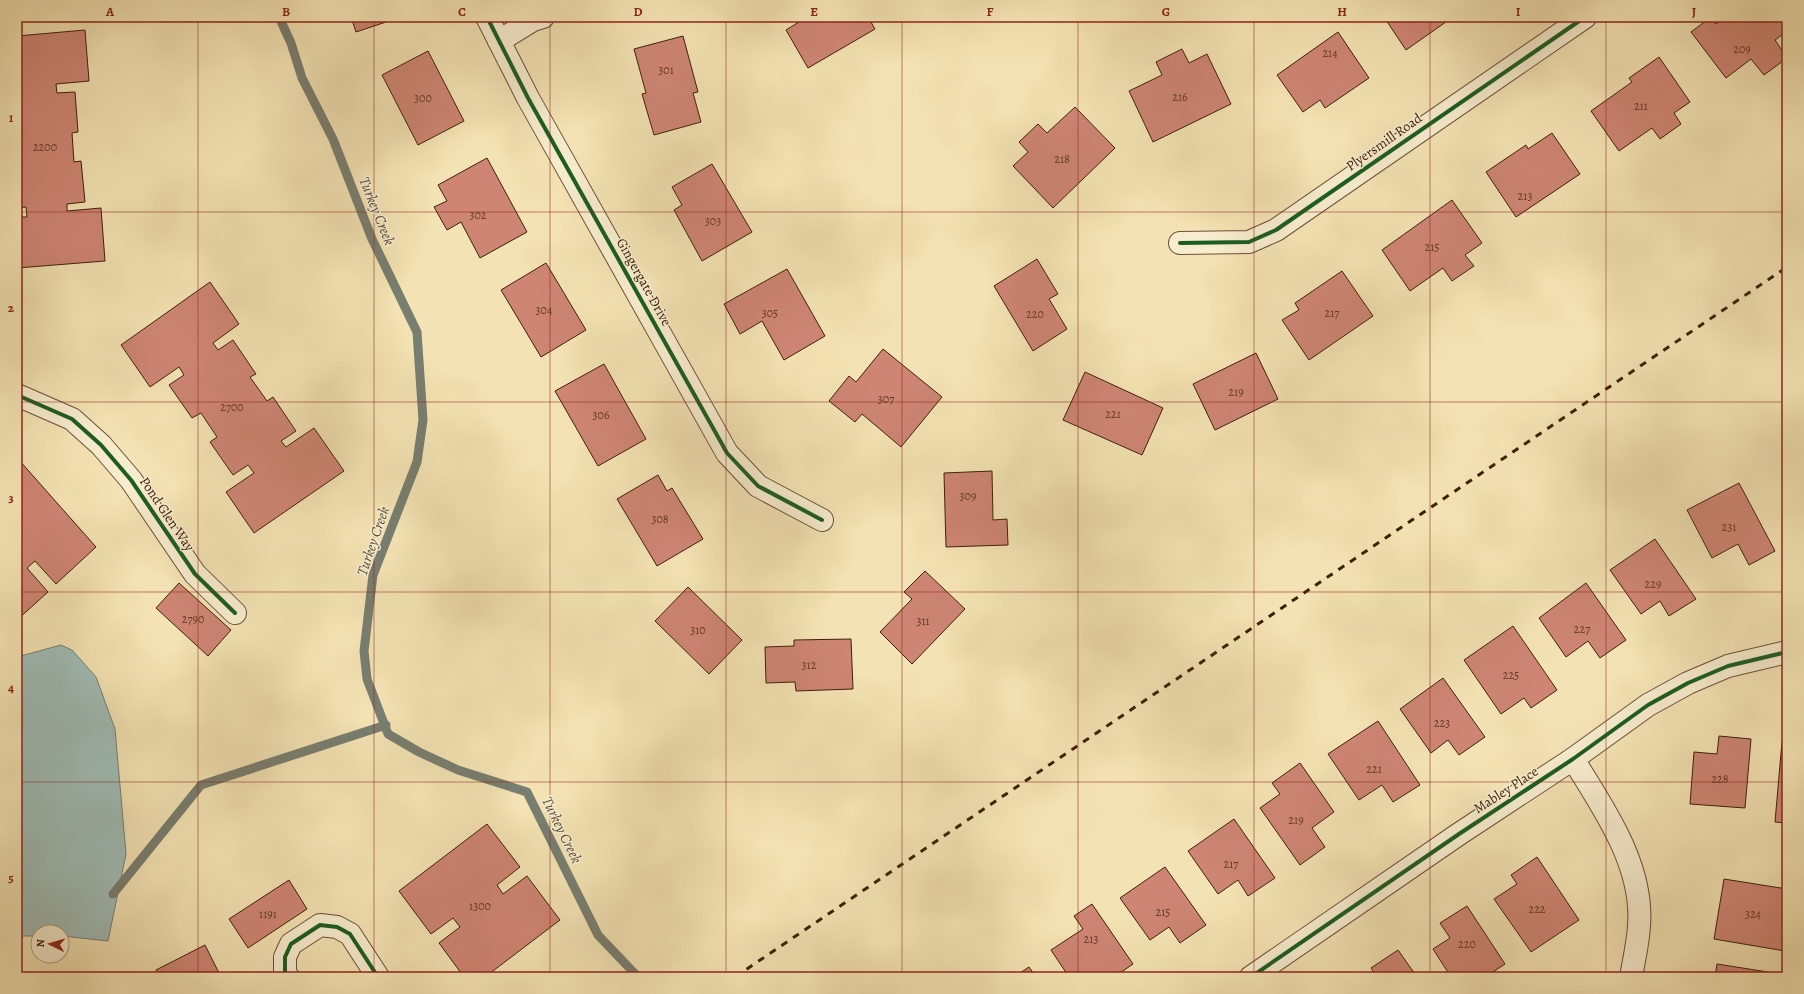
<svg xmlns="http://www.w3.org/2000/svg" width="1804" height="994" font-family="Alegreya,serif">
<rect width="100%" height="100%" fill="#f3e2b3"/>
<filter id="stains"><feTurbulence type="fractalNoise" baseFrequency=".005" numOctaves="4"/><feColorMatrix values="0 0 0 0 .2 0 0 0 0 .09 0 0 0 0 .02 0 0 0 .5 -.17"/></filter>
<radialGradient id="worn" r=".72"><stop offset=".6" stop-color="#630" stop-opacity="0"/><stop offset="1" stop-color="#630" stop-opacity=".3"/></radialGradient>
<!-- water -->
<polygon fill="#9fbcb6" stroke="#787e70" points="61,645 72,650 96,677 115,729 126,854 108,941 62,936 62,932 38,932 38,936 17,936 17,657"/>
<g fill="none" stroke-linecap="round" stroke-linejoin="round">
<!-- stream -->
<g stroke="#787e70" stroke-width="9">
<polyline points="279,17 291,43 302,78 333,139 372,239 417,332 423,420 417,462 373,575 364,651 367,679 388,734 419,752 458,770 527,792 598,935 638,977"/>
<polyline points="113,894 201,785 386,725"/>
</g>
</g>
<!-- building -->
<g fill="#ce8574" stroke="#3e2008">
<polygon points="351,17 401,17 356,32"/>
<polygon points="807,17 868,17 875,29 808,68 786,30"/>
<polygon points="1384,17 1453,17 1406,50"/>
<polygon points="1711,17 1716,24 1725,17 1784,17 1787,21 1787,31 1775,40 1787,58 1764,75 1751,59 1726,78 1691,32"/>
<polygon points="85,30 89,81 56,84 57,93 75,92 78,132 72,133 74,162 81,161 85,202 67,204 67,211 101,208 105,261 17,268 17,217 27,217 26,207 17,208 17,36"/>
<polygon points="1338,32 1369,78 1325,108 1320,100 1303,112 1277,75"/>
<polygon points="683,36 698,92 693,93 701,122 654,135 642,94 646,93 634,49"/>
<polygon points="1182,49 1189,63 1207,54 1231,104 1153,142 1129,91 1162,75 1156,62"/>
<polygon points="428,51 464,121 418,145 382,75"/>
<polygon points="1659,57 1690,102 1674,113 1681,124 1660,139 1652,128 1619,151 1591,111 1632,82 1629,78"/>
<polygon points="1075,107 1115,148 1053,208 1013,166 1028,152 1019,142 1038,124 1047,133"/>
<polygon points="1552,133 1580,174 1516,217 1486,172 1526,145 1528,149"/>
<polygon points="487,158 527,232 480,258 461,222 447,230 434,207 447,201 438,185"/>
<polygon points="712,164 752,232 702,261 674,210 682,205 672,187"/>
<polygon points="1452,200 1482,243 1465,255 1474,266 1452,281 1443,268 1410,291 1382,250"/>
<polygon points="1037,259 1058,294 1049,299 1067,329 1033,351 994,286"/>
<polygon points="546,263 586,330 541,357 501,290"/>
<polygon points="787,269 825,336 784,360 762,321 740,334 724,304"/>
<polygon points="1342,271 1373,316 1309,360 1282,320 1299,310 1295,303"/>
<polygon points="210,282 239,324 213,343 218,350 233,340 256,374 250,377 267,401 273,397 296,431 281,441 286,447 314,428 344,471 254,533 226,492 254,473 248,465 233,475 210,442 217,437 201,413 192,418 169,385 184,375 179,367 150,387 121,345"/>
<polygon points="883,349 942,397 901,447 862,414 855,422 829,401 849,376 856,382"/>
<polygon points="1256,353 1278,399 1215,430 1193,384"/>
<polygon points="604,364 646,439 598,466 555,391"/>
<polygon points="1085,372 1163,408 1142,455 1063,420"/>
<polygon points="19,460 96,547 56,584 35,561 27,568 48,592 17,620 17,461"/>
<polygon points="992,471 993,520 1007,519 1008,545 946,547 944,473"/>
<polygon points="658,475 667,491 672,488 703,539 657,566 617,499"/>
<polygon points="1739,483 1775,551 1749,565 1738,544 1712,558 1687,510"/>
<polygon points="1655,539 1696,599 1669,616 1660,601 1641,614 1610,570"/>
<polygon points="925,571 965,609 912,664 880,632 912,599 904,592"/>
<polygon points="179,583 231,630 208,656 156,608"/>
<polygon points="1586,583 1626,640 1600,658 1588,641 1566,657 1539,618"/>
<polygon points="688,587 742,640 709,674 655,621"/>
<polygon points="1513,626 1557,690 1531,708 1524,698 1501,714 1464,660"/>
<polygon points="851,639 853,689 796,691 795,682 766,683 765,647 794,646 794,640"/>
<polygon points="1443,678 1485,737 1459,755 1448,740 1431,753 1400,709"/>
<polygon points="1378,721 1420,785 1393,802 1382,785 1359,800 1328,754"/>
<polygon points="1719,736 1751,739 1745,808 1690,804 1694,752 1717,754"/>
<polygon points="1782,742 1787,743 1787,823 1775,822"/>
<polygon points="1300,763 1334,812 1312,828 1325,847 1300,865 1260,808 1280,794 1272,783"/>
<polygon points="1234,819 1275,878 1248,896 1238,880 1218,894 1188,851"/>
<polygon points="487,824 520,867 497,885 503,894 527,876 560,920 485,977 464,977 439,943 460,927 453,918 431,934 399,891"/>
<polygon points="1537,857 1579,920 1531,952 1494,899 1517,884 1511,875"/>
<polygon points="1165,867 1206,925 1180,943 1169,927 1150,940 1120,898"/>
<polygon points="1724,879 1787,889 1787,940 1785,951 1714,939"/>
<polygon points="289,880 307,909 248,948 229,919"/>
<polygon points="1092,904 1133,964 1114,977 1069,977 1051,950 1083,929 1074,916"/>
<polygon points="1467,906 1505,964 1485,977 1451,977 1433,949 1450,938 1440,923"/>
<polygon points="205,945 221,977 160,977 156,970"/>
<polygon points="1398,950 1417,977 1377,977 1371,968"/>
<polygon points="1717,964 1787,975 1787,977 1715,977"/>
<polygon points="1029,967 1036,977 1014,977"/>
</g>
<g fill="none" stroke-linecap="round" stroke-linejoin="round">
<!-- street casing -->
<g stroke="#6b5033" stroke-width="24">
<g id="street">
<polyline points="487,17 528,98 727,453 758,486 822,520"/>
<polyline points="499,41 533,20 543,17"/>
<polyline points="1180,243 1249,242 1276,230 1585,17"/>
<polyline points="17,395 72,419 101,445 131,480 195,574 235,613"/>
<path d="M1573 759C1603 808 1644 865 1639 926 1638 943 1634 960 1631 977"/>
<polyline points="288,977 285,973 285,957 291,944 320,925 337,927 350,934 378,977"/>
<polyline points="1251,977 1459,834 1573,759 1648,705 1688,683 1728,666 1787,652"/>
</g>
</g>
<!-- street -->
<use href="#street" stroke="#f7ecce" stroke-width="22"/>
<!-- rail -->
<polyline stroke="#3e2008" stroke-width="3" stroke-dasharray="7 7" stroke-linecap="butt" points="735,977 1787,267"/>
<!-- cycleway casing -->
<g stroke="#f7ecce" stroke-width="6">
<g id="cycleway">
<polyline points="487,17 528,98 727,453 758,486 822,520"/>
<polyline points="1180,243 1249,242 1276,230 1585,17"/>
<polyline points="17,395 72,419 101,445 131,480 195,574 235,613"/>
<polyline points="288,977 285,973 285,957 291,944 320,925 337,927 350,934 378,977"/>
<polyline points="1251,977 1459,834 1573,759 1648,705 1688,683 1728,666 1787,652"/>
</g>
</g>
<!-- cycleway -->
<use href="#cycleway" stroke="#1b5e20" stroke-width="4"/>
</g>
<!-- grid -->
<path fill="none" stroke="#8f2418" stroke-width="1" stroke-opacity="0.55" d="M198 17V977M374 17V977M550 17V977M726 17V977M902 17V977M1078 17V977M1254 17V977M1430 17V977M1606 17V977M17 212H1787M17 402H1787M17 592H1787M17 782H1787"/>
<g text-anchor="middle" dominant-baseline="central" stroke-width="3" stroke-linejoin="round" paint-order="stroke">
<!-- number labels -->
<g font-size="12" fill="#623923">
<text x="1742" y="49">209</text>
<text x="1330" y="53">214</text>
<text x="666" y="70">301</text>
<text x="1180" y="97">216</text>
<text x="423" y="98">300</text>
<text x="1641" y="106">211</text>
<text x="45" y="147">2200</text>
<text x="1062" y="159">218</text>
<text x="1525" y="196">213</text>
<text x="478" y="215">302</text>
<text x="713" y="221">303</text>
<text x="1432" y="247">215</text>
<text x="544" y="310">304</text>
<text x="770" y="313">305</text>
<text x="1332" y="313">217</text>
<text x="1035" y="314">220</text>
<text x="1236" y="392">219</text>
<text x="886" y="399">307</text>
<text x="232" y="407">2700</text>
<text x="1113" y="414">221</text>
<text x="601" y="415">306</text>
<text x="968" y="496">309</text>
<text x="660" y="519">308</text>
<text x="1729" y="527">231</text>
<text x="1653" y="584">229</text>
<text x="193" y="619">2790</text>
<text x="923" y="621">311</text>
<text x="1582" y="629">227</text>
<text x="698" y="630">310</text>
<text x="809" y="665">312</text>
<text x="1511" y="675">225</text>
<text x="1442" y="723">223</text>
<text x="1374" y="769">221</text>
<text x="1720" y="779">228</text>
<text x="1296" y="820">219</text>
<text x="1231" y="864">217</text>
<text x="480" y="906">1300</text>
<text x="1537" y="909">222</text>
<text x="1163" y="912">215</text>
<text x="268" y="914">1191</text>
<text x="1753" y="914">324</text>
<text x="1091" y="939">213</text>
<text x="1467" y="944">220</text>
</g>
<!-- street labels -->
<g font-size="14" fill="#3e2008" stroke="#f7ecce">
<text transform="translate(1384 142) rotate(-35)">Plyersmill Road</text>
<text transform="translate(644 282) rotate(61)">Gingergate Drive</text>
<text transform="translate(167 514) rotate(56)">Pond Glen Way</text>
<text transform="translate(1506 790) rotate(-33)">Mabley Place</text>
</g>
<!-- water labels -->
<g font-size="15" font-style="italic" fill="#5b4f3c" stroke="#f7ecce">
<text transform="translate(377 211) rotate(68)">Turkey Creek</text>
<text transform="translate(373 541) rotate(-71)">Turkey Creek</text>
<text transform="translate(562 830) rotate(64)">Turkey Creek</text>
</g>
</g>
<!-- margin -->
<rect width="1804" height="994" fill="none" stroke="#f3e2b3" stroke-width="44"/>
<!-- north arrow -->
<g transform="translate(50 944) rotate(275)"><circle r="19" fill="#f7ecce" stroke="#ad9a7f"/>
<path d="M0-3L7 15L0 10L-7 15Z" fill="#8f2418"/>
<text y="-6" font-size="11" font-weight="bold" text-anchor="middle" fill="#3e2008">N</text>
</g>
<rect x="22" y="22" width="1760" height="950" fill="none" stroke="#8f2418" stroke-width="1.5"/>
<g font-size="13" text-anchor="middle" font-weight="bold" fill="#8f2418">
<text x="110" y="16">A</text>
<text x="286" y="16">B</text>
<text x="462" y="16">C</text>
<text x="638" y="16">D</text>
<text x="814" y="16">E</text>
<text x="990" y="16">F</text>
<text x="1166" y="16">G</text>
<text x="1342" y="16">H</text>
<text x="1518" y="16">I</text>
<text x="1694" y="16">J</text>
<text x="11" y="122">1</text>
<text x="11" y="312">2</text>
<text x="11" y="502">3</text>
<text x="11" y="692">4</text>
<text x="11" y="882">5</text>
</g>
<rect width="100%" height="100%" filter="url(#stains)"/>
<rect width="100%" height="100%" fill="url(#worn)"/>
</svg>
